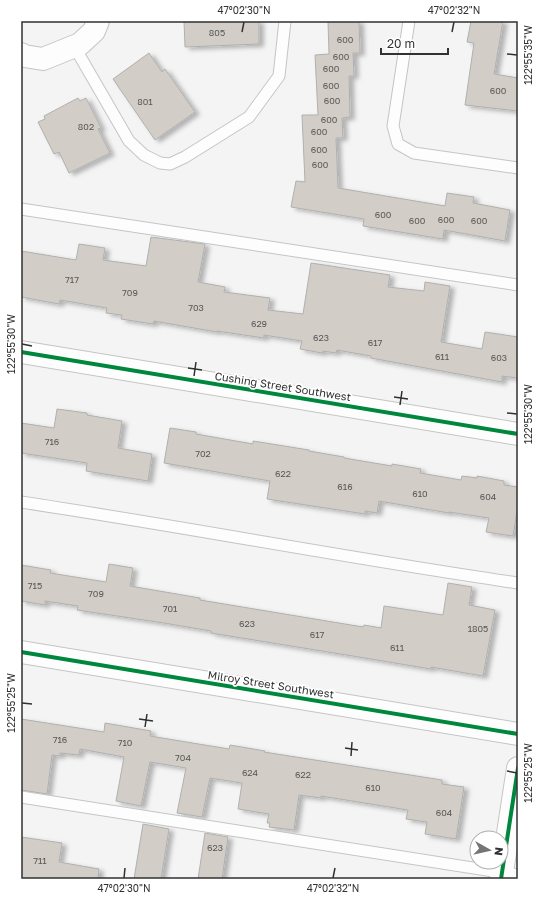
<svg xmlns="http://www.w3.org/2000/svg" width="539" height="900" font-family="'Golos Text',sans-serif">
<defs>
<filter id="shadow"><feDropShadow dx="4.5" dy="2.5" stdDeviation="2" flood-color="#0004"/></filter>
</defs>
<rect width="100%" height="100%" fill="#f4f4f5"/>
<!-- building -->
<g fill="#d2cdc6" stroke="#b0b0b1" filter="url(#shadow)">
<polygon points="184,21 259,21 259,44 185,47"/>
<polygon points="328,21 359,21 360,53 353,53 354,76 349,76 350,117 342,118 343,138 336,138 338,188 445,206 447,193 474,197 473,203 510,210 505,241 444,230 443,239 363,226 364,219 291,207 296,181 305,182 302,115 318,115 315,55 329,54"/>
<polygon points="471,21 503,21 494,74 518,78 518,111 465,105 474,43 467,42"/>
<polygon points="149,53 162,72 165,69 195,112 155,140 113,79"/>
<polygon points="78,98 80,101 86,98 101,128 98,129 110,153 69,173 59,152 54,154 38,122 45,119 44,116"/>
<polygon points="151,237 205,244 198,282 225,287 224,292 270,298 268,310 303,314 311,263 390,275 388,287 424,291 425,282 450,286 441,342 482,349 485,332 518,337 518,378 502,376 502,382 371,358 371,356 337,350 336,353 323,351 322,353 300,349 302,341 264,335 264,338 217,331 217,332 154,321 153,324 121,319 122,315 106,313 107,308 60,300 59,304 21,297 21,251 76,260 79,244 105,248 103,260 146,266"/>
<polygon points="57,409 87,413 87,415 122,421 118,448 152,454 148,481 86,471 87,463 21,453 21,423 54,428"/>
<polygon points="170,428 196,432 196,434 253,444 253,441 309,450 309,451 344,457 344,458 392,466 392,464 421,469 420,473 461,480 462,476 477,478 477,476 504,481 504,485 518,487 518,505 513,536 486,532 489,518 449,512 449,513 379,501 377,513 365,511 365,514 267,499 270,481 164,463"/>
<polygon points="109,564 133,568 130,586 200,598 200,600 363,627 364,625 381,628 384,606 443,615 448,583 472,587 469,605 495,610 483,676 431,667 431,669 359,657 211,633 211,631 164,623 77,610 78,606 45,601 45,605 21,601 21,565 51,570 50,573 106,582"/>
<polygon points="21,719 104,732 105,723 151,731 150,736 229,749 230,745 265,751 264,752 442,780 442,784 464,787 456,839 425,834 427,822 406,819 408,810 321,796 321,798 299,795 294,830 269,827 270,823 267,823 269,814 238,809 242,783 210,778 202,817 177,813 186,768 150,762 141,806 116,801 124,757 80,749 79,755 60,753 60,756 52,755 47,794 21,790"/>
<polygon points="143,824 169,829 161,879 134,879"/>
<polygon points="205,833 228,837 222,879 198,879"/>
<polygon points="21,837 62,843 59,862 99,869 98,879 21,879"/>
</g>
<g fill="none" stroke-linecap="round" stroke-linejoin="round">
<!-- service casing -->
<g stroke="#c5c5c5" stroke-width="13">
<g id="service">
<polyline points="409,21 393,126 398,144 414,153 518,168"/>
<polyline points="74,46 129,141 144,155 160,163 170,164 185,157 249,117 279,76 285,21"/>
<polyline points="21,209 518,285"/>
<path d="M21 502C187 527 352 559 518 583"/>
<polyline points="21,797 518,875"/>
</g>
</g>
<!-- minor casing -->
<g stroke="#c5c5c5" stroke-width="24">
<g id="minor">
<polyline points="21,54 24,56 43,59 80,44 94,31 98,21"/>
<polyline points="21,352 518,434"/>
<polyline points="21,652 518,734"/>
<polyline points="501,879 518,768"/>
</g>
</g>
<!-- service -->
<use href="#service" stroke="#fdfdfe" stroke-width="11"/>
<!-- minor -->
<use href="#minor" stroke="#fdfdfe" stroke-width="22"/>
<!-- cycleway casing -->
<g stroke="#fff" stroke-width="6">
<g id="cycleway">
<polyline points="21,352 518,434"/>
<polyline points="21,652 518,734"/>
<polyline points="501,879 518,768"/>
</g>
</g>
<!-- cycleway -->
<use href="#cycleway" stroke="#00873e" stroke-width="4"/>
</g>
<!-- ticks -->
<path fill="none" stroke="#313132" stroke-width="1.5" d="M242 32 244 22M452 32 454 22M507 54 517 55M22 344 32 346M188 368 202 370M194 376 196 362M394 397 408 399M400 405 402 391M507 413 517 414M22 703 32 704M139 719 153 721M145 727 147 714M345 748 358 750M351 756 352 742M507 771 517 773M124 878 125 868M333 878 335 868"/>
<g text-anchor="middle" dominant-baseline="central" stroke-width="3.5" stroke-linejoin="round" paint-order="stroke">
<!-- number labels -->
<g font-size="9" fill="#595857">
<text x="217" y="32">805</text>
<text x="345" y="39">600</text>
<text x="341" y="56">600</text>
<text x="331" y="68">600</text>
<text x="331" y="85">600</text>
<text x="498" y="90">600</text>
<text x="332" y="100">600</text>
<text x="145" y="101">801</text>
<text x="329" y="119">600</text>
<text x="86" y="126">802</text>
<text x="319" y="131">600</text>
<text x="319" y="149">600</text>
<text x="320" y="164">600</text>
<text x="383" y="214">600</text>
<text x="446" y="219">600</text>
<text x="417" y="220">600</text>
<text x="479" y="220">600</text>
<text x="72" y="279">717</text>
<text x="130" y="292">709</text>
<text x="196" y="307">703</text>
<text x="259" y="323">629</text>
<text x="321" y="337">623</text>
<text x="375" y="342">617</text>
<text x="442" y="356">611</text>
<text x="499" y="357">603</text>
<text x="52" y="441">716</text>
<text x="203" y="453">702</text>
<text x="283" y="473">622</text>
<text x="345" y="486">616</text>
<text x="420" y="493">610</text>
<text x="488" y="496">604</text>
<text x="35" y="585">715</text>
<text x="96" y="593">709</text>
<text x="170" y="608">701</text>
<text x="247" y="623">623</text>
<text x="478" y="628">1805</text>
<text x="317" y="634">617</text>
<text x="397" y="647">611</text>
<text x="60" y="739">716</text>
<text x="125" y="742">710</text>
<text x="183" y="757">704</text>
<text x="250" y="772">624</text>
<text x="303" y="774">622</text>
<text x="373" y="787">610</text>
<text x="444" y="812">604</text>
<text x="215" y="847">623</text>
<text x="40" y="860">711</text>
</g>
<!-- street labels -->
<g font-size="11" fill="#313132" stroke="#fff">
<text transform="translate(283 386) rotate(9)">Cushing Street Southwest</text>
<text transform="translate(271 684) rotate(9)">Milroy Street Southwest</text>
</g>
</g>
<!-- border -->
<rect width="539" height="900" fill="none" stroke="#ffffff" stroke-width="44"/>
<!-- north arrow -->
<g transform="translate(489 850) rotate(98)"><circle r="19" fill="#ffffff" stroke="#adadad"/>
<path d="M0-3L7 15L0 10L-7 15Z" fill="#757576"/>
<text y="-6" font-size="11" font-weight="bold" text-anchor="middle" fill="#313132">N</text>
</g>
<!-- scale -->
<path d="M381 48v6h67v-6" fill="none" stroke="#313132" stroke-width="2"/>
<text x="387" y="48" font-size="12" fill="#313132" stroke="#ffffff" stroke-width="3" paint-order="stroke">20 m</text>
<rect x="22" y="22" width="495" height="856" fill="none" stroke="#313132" stroke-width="1.5"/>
<g font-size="10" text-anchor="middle" fill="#313132">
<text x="244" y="14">47°02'30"N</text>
<text x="454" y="14">47°02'32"N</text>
<text transform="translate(528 55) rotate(-90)" y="4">122°55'35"W</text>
<text transform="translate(11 344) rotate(-90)" y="4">122°55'30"W</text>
<text transform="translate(528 414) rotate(-90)" y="4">122°55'30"W</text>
<text transform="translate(11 703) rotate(-90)" y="4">122°55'25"W</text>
<text transform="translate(528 773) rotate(-90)" y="4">122°55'25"W</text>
<text x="124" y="892">47°02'30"N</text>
<text x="333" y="892">47°02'32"N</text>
</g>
</svg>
